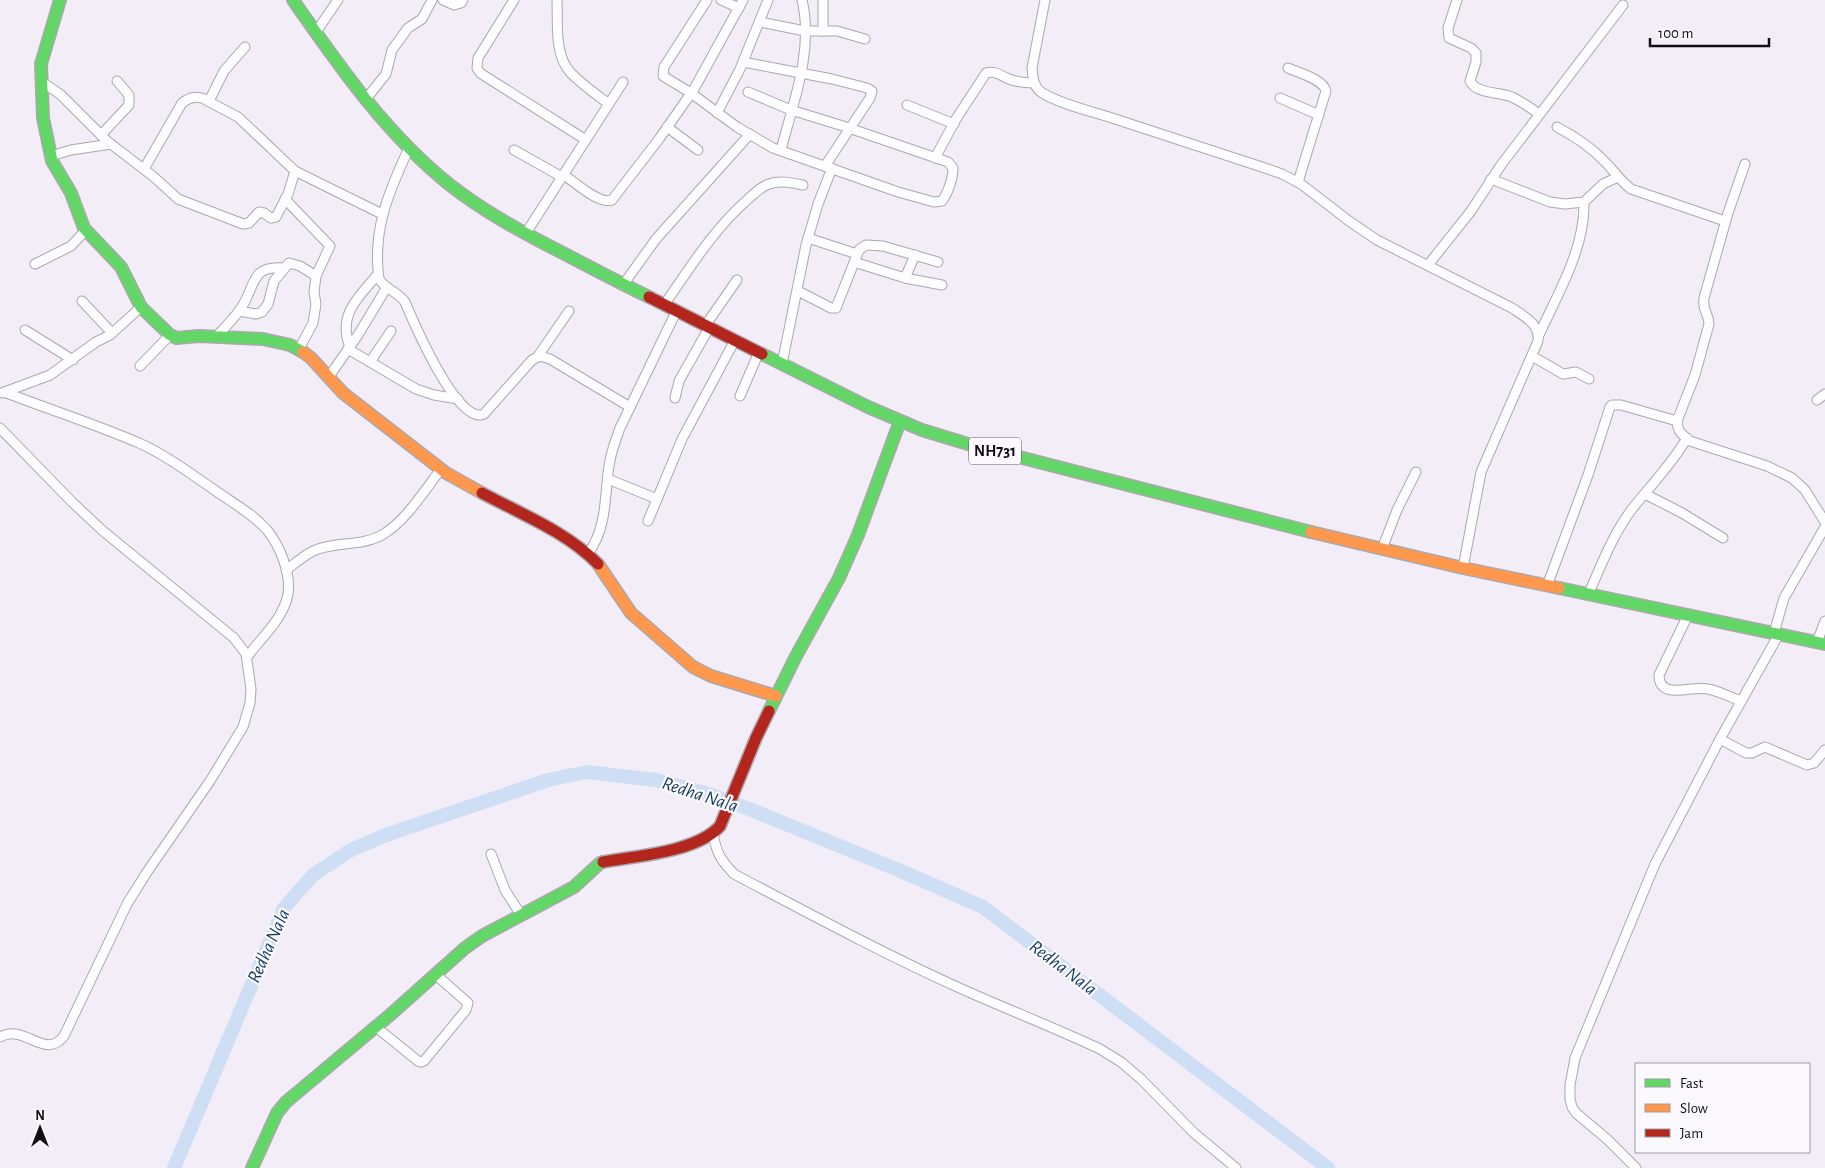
<svg xmlns="http://www.w3.org/2000/svg" width="1825" height="1168" font-family="'Alegreya Sans',sans-serif">
<rect width="100%" height="100%" fill="#f2edf6"/>
<g fill="none" stroke-linecap="round" stroke-linejoin="round">
<!-- river -->
<polyline stroke="#cddef5" stroke-width="14" points="174,1168 284,908 313,875 351,850 386,835 548,780 587,772 656,780 709,794 749,809 901,871 983,907 1328,1168"/>
<!-- street casing -->
<g stroke="#aca8ae" stroke-width="11">
<g id="street">
<polyline points="443,0 454,5 461,3 463,0"/>
<polyline points="514,0 478,58 477,68 480,73 586,140"/>
<path d="M557 0C558 22 554 54 570 72 581 84 596 94 609 104"/>
<path d="M707 0 664 67 663 76 691 93 737 127 773 148 898 192 934 202 942 201C948 193 953 178 953 168L948 162 843 126 791 110 748 92"/>
<polyline points="721,0 739,8"/>
<path d="M1045 0 1032 68C1033 77 1033 86 1041 92 1057 103 1090 111 1109 117 1161 134 1213 151 1265 168L1282 174 1301 184 1349 221 1377 240 1512 308C1525 317 1540 324 1538 341L1481 472 1463 568"/>
<path d="M1457 0 1448 28 1449 38 1471 48 1476 53V62L1470 81C1476 94 1500 92 1512 97 1522 102 1531 108 1539 114"/>
<polyline points="760,22 805,31 837,31 865,39"/>
<polyline points="823,31 823,0"/>
<polyline points="316,32 338,0"/>
<polyline points="743,62 832,79 867,88 872,91 870,98 825,166"/>
<path d="M1288 68C1299 73 1323 79 1326 91L1298 182"/>
<polyline points="41,81 61,95 107,141 154,177 178,199 243,224 249,223 259,212 264,213 271,218 276,217 288,194 295,171"/>
<polyline points="1280,98 1319,115"/>
<polyline points="366,99 386,74 392,50 408,28 422,19 432,0"/>
<polyline points="209,101 224,71 245,47"/>
<polyline points="907,105 954,124"/>
<polyline points="717,113 740,69 768,0"/>
<polyline points="667,127 698,150"/>
<path d="M1557 127C1574 136 1590 146 1603 160 1613 169 1620 181 1631 189L1725 221"/>
<polyline points="101,135 129,105 129,95 117,81"/>
<path d="M409 148C389 191 372 230 379 279 385 289 398 292 405 302 413 321 458 427 484 414L532 360 540 356 550 359 630 407"/>
<polyline points="514,150 562,177"/>
<path d="M781 150C793 103 814 50 802 0"/>
<polyline points="51,156 71,150 111,144"/>
<path d="M935 158 956 119 986 73C995 70 1001 76 1009 79 1017 82 1026 83 1034 83"/>
<path d="M1745 164 1728 213 1704 298C1702 312 1709 313 1709 324L1695 375 1677 421C1678 432 1681 434 1690 441L1767 466 1792 478 1805 490 1825 522"/>
<path d="M144 169 182 103C189 98 194 96 202 98L238 117 295 171 382 214"/>
<path d="M564 175C575 182 599 205 612 200L659 139 694 89 743 0"/>
<polyline points="1491,179 1550,202 1565,204 1584,202 1603,184 1618,177"/>
<polyline points="285,199 330,246 316,276 314,292 316,304 313,323 299,349"/>
<polyline points="526,233 623,82"/>
<polyline points="808,238 857,254"/>
<polyline points="854,262 905,278 942,285"/>
<polyline points="35,264 71,246 86,230"/>
<polyline points="1428,265 1471,211 1501,165 1623,5"/>
<polyline points="905,278 915,255"/>
<polyline points="623,285 656,239 750,134"/>
<polyline points="798,291 831,308 836,308 859,250 866,245 883,246 938,262"/>
<polyline points="82,301 112,333"/>
<path d="M664 305C690 268 713 230 747 200 754 194 760 187 769 184 780 180 792 183 803 185"/>
<polyline points="239,311 256,314 262,312 268,304 274,281 289,263 300,266 316,276"/>
<polyline points="705,326 737,280"/>
<polyline points="25,330 73,360"/>
<path d="M1539 335C1558 293 1585 249 1584 202"/>
<path d="M216 337C224 328 234 319 241 308 256 286 250 265 284 268"/>
<path d="M350 347C337 314 359 297 378 274"/>
<polyline points="348,349 416,389 434,395 458,399"/>
<polyline points="538,356 569,311"/>
<polyline points="1532,356 1563,374 1576,372 1589,379"/>
<polyline points="370,362 391,331"/>
<polyline points="782,364 806,245 818,204 832,168"/>
<polyline points="140,366 170,335"/>
<polyline points="328,378 358,335 387,287"/>
<path d="M4 392C48 409 95 424 139 443 166 455 191 474 216 491 233 503 253 514 267 530 280 546 291 573 288 594 284 618 261 638 247 657"/>
<polyline points="2,393 50,375 96,342 110,335 141,307"/>
<polyline points="740,396 759,352"/>
<polyline points="675,398 679,381 709,328"/>
<polyline points="1817,400 1825,394"/>
<path d="M0 428 72 502 103 531 234 638 246 654 251 689 250 703 243 727 210 781 147 872 127 904 64 1036C45 1061 25 1023 0 1037"/>
<polyline points="608,479 657,499"/>
<polyline points="1645,494 1682,513 1723,538"/>
<polyline points="648,521 682,439 735,340"/>
<polyline points="1382,549 1397,510 1416,472"/>
<path d="M588 554C608 525 604 498 609 466 611 453 615 441 620 428L676 312"/>
<path d="M286 570C296 563 306 553 318 549 339 542 362 546 382 535 405 522 425 490 441 469"/>
<polyline points="1547,586 1588,475 1610,407 1612,405 1621,405 1677,421"/>
<path d="M1588 595C1601 566 1613 534 1632 509 1651 485 1672 464 1687 438"/>
<path d="M1688 615 1659 675C1659 701 1692 685 1708 689 1719 691 1730 697 1741 701"/>
<polyline points="1774,633 1784,598 1825,527"/>
<polyline points="1817,642 1825,621"/>
<polyline points="1720,739 1746,753 1752,753 1765,747 1807,765 1814,763 1825,750"/>
<path d="M713 834C717 854 720 859 734 874 810 914 886 955 964 990 1009 1010 1055 1028 1100 1049L1121 1062 1141 1079 1194 1133 1236 1168"/>
<polyline points="491,854 505,890 521,915"/>
<polyline points="376,1027 418,1061 421,1062 424,1061 466,1010 468,1003 435,974"/>
<polyline points="1636,1168 1608,1140 1576,1113 1572,1107 1570,1099 1570,1085 1575,1058 1655,864 1720,739 1779,634"/>
</g>
</g>
<!-- fast casing -->
<g stroke="#aca8ae" stroke-width="14">
<g id="fast">
<polyline points="60,0 41,64 43,118 52,161 71,193 84,228 121,267 141,307 169,334 176,338 199,336 263,339 290,345 303,352"/>
<path d="M293 0C340 67 386 134 450 185 483 211 520 231 557 250 588 266 618 282 649 297"/>
<polyline points="762,354 868,407 922,430 968,444 1311,532"/>
<polyline points="1559,588 1825,644"/>
<polyline points="769,711 795,658 839,578 858,535 900,421"/>
<polyline points="252,1168 277,1113 286,1102 390,1015 465,948 482,936 574,887 600,863 603,862"/>
</g>
</g>
<!-- slow casing -->
<g stroke="#aca8ae" stroke-width="14">
<g id="slow">
<polyline points="303,352 311,358 343,393 446,473 482,493"/>
<polyline points="1311,532 1463,568 1559,588"/>
<polyline points="598,564 631,613 693,667 711,676 776,696"/>
</g>
</g>
<!-- jam casing -->
<g stroke="#aca8ae" stroke-width="14">
<g id="jam">
<polyline points="649,297 762,354"/>
<path d="M482 493C521 514 567 532 598 564"/>
<path d="M603 862C636 856 697 852 720 826L756 738 769 711"/>
</g>
</g>
<!-- street -->
<use href="#street" stroke="#fdfcfe" stroke-width="9"/>
<!-- fast -->
<use href="#fast" stroke="#63d668" stroke-width="11"/>
<!-- slow -->
<use href="#slow" stroke="#ff974d" stroke-width="11"/>
<!-- jam -->
<use href="#jam" stroke="#b3261e" stroke-width="11"/>
</g>
<g text-anchor="middle" dominant-baseline="central" stroke-width="4.5" stroke-linejoin="round" paint-order="stroke">
<!-- shield labels -->
<rect fill="#fbf9fd" stroke="#58545a" stroke-width="1" x="969" y="437.5" width="52" height="27" rx="4"/>
<g font-size="16" font-weight="bold" fill="#120e14">
<text x="995" y="451">NH731</text>
</g>
<!-- water labels -->
<g font-size="19" font-style="italic" fill="#113a5f" stroke="#fbf9fd">
<text transform="translate(700 795) rotate(18)">Redha Nala</text>
<text transform="translate(269 946) rotate(-66)">Redha Nala</text>
<text transform="translate(1063 968) rotate(37)">Redha Nala</text>
</g>
</g>
<!-- legend -->
<rect x="1635" y="1063" width="175" height="90" fill="#fbf9fd" stroke="#9e9ba0"/>
<rect x="1645" y="1079" width="25" height="8" fill="#63d668" stroke="#9e9ba0"/>
<text x="1680" y="1088" font-size="15" fill="#120e14">Fast</text>
<rect x="1645" y="1104" width="25" height="8" fill="#ff974d" stroke="#9e9ba0"/>
<text x="1680" y="1113" font-size="15" fill="#120e14">Slow</text>
<rect x="1645" y="1129" width="25" height="8" fill="#b3261e" stroke="#9e9ba0"/>
<text x="1680" y="1138" font-size="15" fill="#120e14">Jam</text>
<!-- north arrow -->
<g transform="translate(40 1128)" stroke="#fbf9fd" stroke-width="4" paint-order="stroke">
<path d="M0-4L9 19L0 12L-9 19Z" fill="#120e14"/>
<text y="-8" font-size="14" font-weight="bold" text-anchor="middle" fill="#120e14">N</text>
</g>
<!-- scale -->
<path d="M1650 38v8h119v-8" fill="none" stroke="#120e14" stroke-width="2.5"/>
<text x="1658" y="38" font-size="15" fill="#120e14" stroke="#fbf9fd" stroke-width="4" paint-order="stroke">100 m</text>
</svg>
